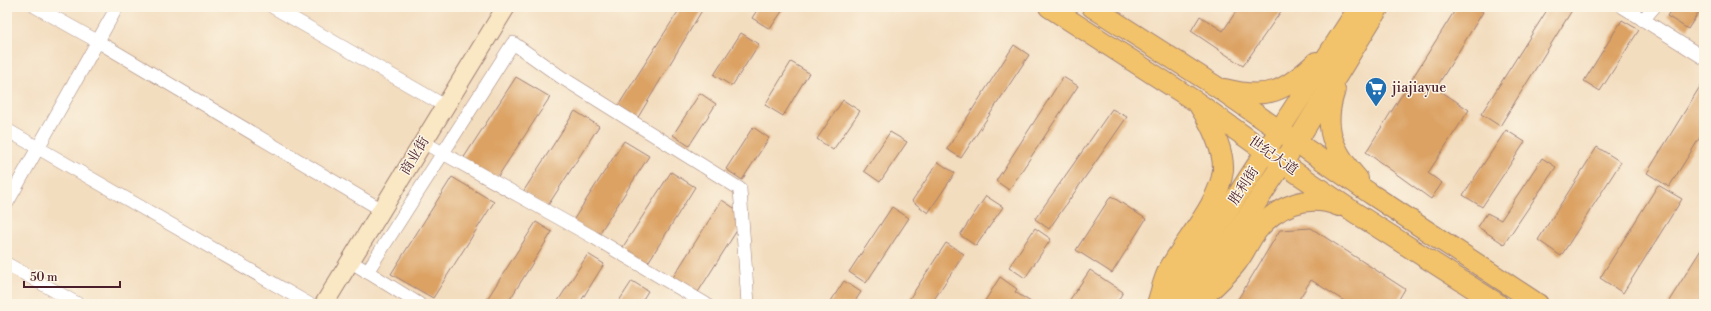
<svg xmlns="http://www.w3.org/2000/svg" width="1711" height="311" font-family="'Libre Bodoni','Noto Serif SC',serif">
<rect width="100%" height="100%" fill="#fcf5e5"/>
<filter id="ink" filterUnits="userSpaceOnUse"><feTurbulence type="fractalNoise" baseFrequency=".025" numOctaves="2"/><feDisplacementMap in="SourceGraphic" scale="8" xChannelSelector="R" yChannelSelector="G"/><feConvolveMatrix kernelMatrix="1 2 1 2 8 2 1 2 1" color-interpolation-filters="sRGB"/></filter>
<filter id="wash" filterUnits="userSpaceOnUse"><feTurbulence type="fractalNoise" baseFrequency=".012" numOctaves="4" result="noise"/><feDisplacementMap in="SourceGraphic" scale="16" xChannelSelector="R" yChannelSelector="G"/><feGaussianBlur stdDeviation="0.9" result="paint"/><feColorMatrix in="noise" values="0 0 0 0 0 0 0 0 0 0 0 0 0 0 0 0 0 1.4 0 .05"/><feComposite in="paint" operator="in"/></filter>
<g filter="url(#wash)">
<rect width="100%" height="100%" fill="#f3ddbf"/>
<g id="blocks">
<!-- building -->
<g fill="#dca264">
<polygon points="681,7 704,7 637,119 618,106"/>
<polygon points="759,7 785,7 770,29 752,18"/>
<polygon points="1239,7 1284,7 1243,66 1191,31 1200,16 1223,31"/>
<polygon points="1457,7 1475,7 1483,12 1436,88 1469,110 1428,173 1442,183 1431,199 1366,152"/>
<polygon points="1549,7 1574,7 1500,126 1481,114"/>
<polygon points="1673,7 1702,7 1688,29 1667,16"/>
<polygon points="1622,20 1639,30 1600,91 1584,81"/>
<polygon points="741,33 759,44 732,86 714,75"/>
<polygon points="1014,45 1029,55 961,158 947,149"/>
<polygon points="791,62 809,73 783,116 765,105"/>
<polygon points="516,77 550,97 493,184 459,165"/>
<polygon points="1063,77 1078,86 1009,190 996,181"/>
<polygon points="1704,80 1704,131 1669,187 1647,173"/>
<polygon points="700,93 716,104 689,146 673,135"/>
<polygon points="843,100 860,111 833,150 817,139"/>
<polygon points="1112,109 1127,117 1049,229 1035,219"/>
<polygon points="575,111 599,126 547,207 523,192"/>
<polygon points="753,127 769,138 742,180 726,169"/>
<polygon points="1506,130 1525,142 1482,207 1463,195"/>
<polygon points="890,132 907,142 880,182 864,171"/>
<polygon points="624,141 649,156 597,237 572,222"/>
<polygon points="1597,147 1621,162 1561,256 1538,240"/>
<polygon points="1542,158 1556,167 1504,244 1478,227 1487,213 1501,220"/>
<polygon points="938,162 955,173 928,213 912,201"/>
<polygon points="671,172 695,187 644,269 619,253"/>
<polygon points="452,177 494,202 433,298 391,274"/>
<polygon points="1658,185 1682,199 1623,293 1600,278"/>
<polygon points="986,196 1003,207 976,246 960,235"/>
<polygon points="1111,196 1146,219 1112,273 1076,250"/>
<polygon points="722,200 746,216 695,297 670,282"/>
<polygon points="892,207 909,218 866,283 849,272"/>
<polygon points="536,222 552,232 507,304 484,304"/>
<polygon points="1035,228 1051,239 1025,278 1009,267"/>
<polygon points="1311,228 1405,289 1396,304 1349,304 1311,280 1296,304 1235,304 1280,230"/>
<polygon points="946,243 964,254 931,304 906,304"/>
<polygon points="1704,245 1704,297 1700,304 1667,304"/>
<polygon points="588,254 604,264 579,304 556,304"/>
<polygon points="1090,270 1123,292 1116,304 1067,304"/>
<polygon points="1000,277 1017,289 1015,292 1034,304 983,304"/>
<polygon points="632,281 648,291 640,304 617,304"/>
<polygon points="844,281 861,292 853,304 829,304"/>
</g>
</g>
</g>
<g filter="url(#ink)">
<use href="#blocks" fill-opacity="0" stroke="#9e7e75" stroke-width="1"/>
<g fill="none" stroke-linecap="round" stroke-linejoin="round">
<!-- street casing -->
<g stroke="#9e7e75" stroke-width="14">
<g id="street">
<polyline points="36,7 97,41 382,210"/>
<polyline points="273,7 445,106"/>
<polyline points="1623,7 1704,58"/>
<polyline points="1643,20 1654,7"/>
<polyline points="7,130 309,304"/>
<polyline points="423,142 593,237 706,304"/>
<polyline points="7,203 117,7"/>
<polyline points="350,261 419,304"/>
<polyline points="7,264 78,304"/>
<polyline points="367,272 513,43 561,77 740,189 748,304"/>
</g>
</g>
<!-- secondary casing -->
<g stroke="#9e7e75" stroke-width="20">
<polyline id="secondary" points="324,304 506,7"/>
</g>
<!-- primary casing -->
<g stroke="#9e7e75" stroke-width="22">
<g id="primary">
<polyline points="1049,7 1198,103 1282,163 1354,212 1498,304"/>
<polyline points="1092,7 1217,87 1371,194 1538,304"/>
<path d="M1224 89C1268 100 1284 92 1316 62"/>
<path d="M1335 90C1322 127 1333 151 1358 179"/>
<path d="M1202 298C1215 286 1228 275 1238 261 1245 252 1249 241 1256 232 1276 206 1307 193 1339 206"/>
<path d="M1157 304C1161 293 1163 279 1169 269 1185 241 1220 202 1223 170 1224 150 1210 123 1200 107"/>
<polyline points="1167,304 1359,7"/>
<polyline points="1189,304 1296,143 1379,7"/>
</g>
</g>
<!-- street -->
<use href="#street" stroke="#fff" stroke-width="13"/>
<!-- secondary -->
<use href="#secondary" stroke="#fae7c3" stroke-width="18"/>
<!-- primary -->
<use href="#primary" stroke="#f2c36a" stroke-width="20"/>
</g>
</g>
<!-- icons -->
<defs>
<g id="supermarket-pin" transform="scale(1.15)"><path d="M0 17L-7.5 6A9.5 9.5 0 1 1 7.5 6Z" fill="#1f6fb2" stroke="#fcf5e5"/><path d="M-6-5.5h2.5l.6 2H6L4.5 2H-2.5L-4.4-4H-6ZM-1.5 3.2a1.3 1.3 0 1 0 .1 0ZM3 3.2a1.3 1.3 0 1 0 .1 0Z" fill="#fff"/></g>
</defs>
<g fill-rule="evenodd">
<use href="#supermarket-pin" x="1376" y="88"/>
</g>
<g text-anchor="middle" dominant-baseline="central" stroke-width="3" stroke-linejoin="round" paint-order="stroke">
<!-- poi labels -->
<g font-size="14" fill="#4a1f2b" stroke="#fcf5e5" text-anchor="start">
<text x="1392" y="88">jiajiayue</text>
</g>
<!-- street labels -->
<g font-size="14" fill="#4a1f2b" stroke="#fcf5e5">
<text transform="translate(415 156) rotate(-59)">商业街</text>
<text transform="translate(1273 156) rotate(35)">世纪大道</text>
<text transform="translate(1244 186) rotate(-57)">胜利街</text>
</g>
</g>
<!-- margin -->
<rect width="1711" height="311" fill="none" stroke="#fcf5e5" stroke-width="24"/>
<!-- scale -->
<path d="M24 281v6h96v-6" fill="none" stroke="#4a1f2b" stroke-width="2"/>
<text x="30" y="281" font-size="12" fill="#4a1f2b" stroke="#fcf5e5" stroke-width="3" paint-order="stroke">50 m</text>
</svg>
